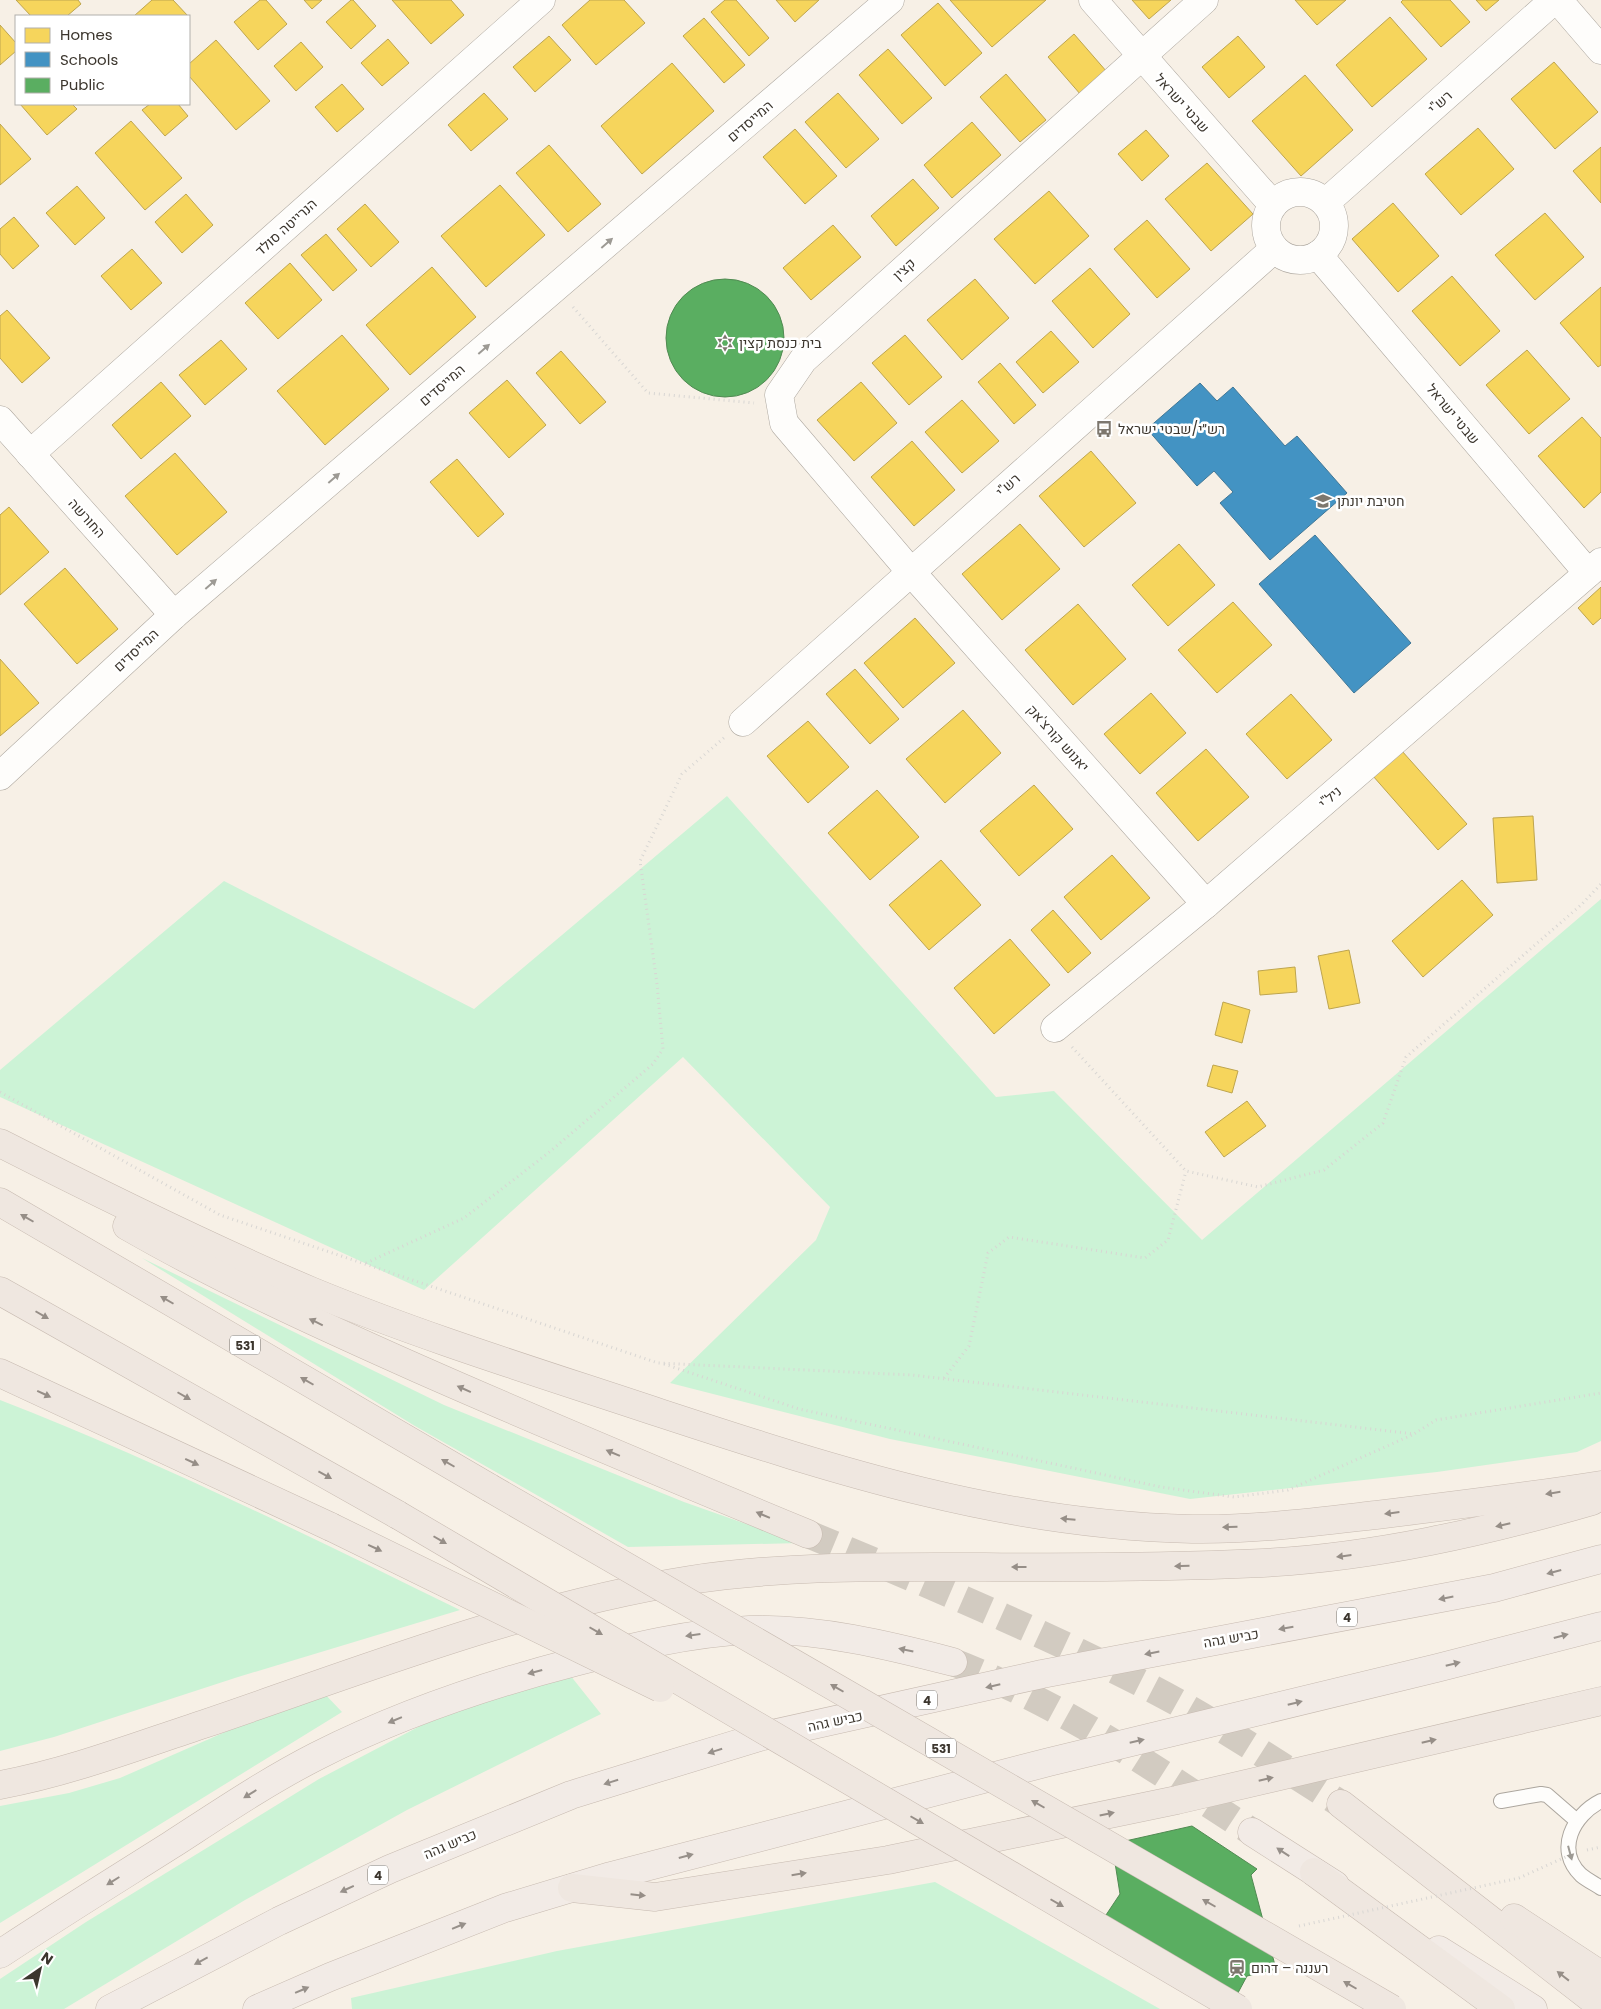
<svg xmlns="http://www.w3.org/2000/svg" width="1601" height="2009" font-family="Poppins,Heebo,sans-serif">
<rect width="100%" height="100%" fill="#f7f0e6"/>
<!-- green -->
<g fill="#ccf3d6">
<polygon points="727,796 996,1097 1054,1091 1202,1240 1601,899 1601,1441 1577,1452 1437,1472 1190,1499 890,1439 670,1383 816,1240 830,1207 683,1057 424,1290 0,1097 0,1070 224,881 474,1009"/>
<polygon points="142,1258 444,1405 684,1502 800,1543 628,1547 415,1426"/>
<path d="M0 1400C157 1461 309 1536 460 1610L238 1677 54 1737 0 1751Z"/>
<polygon points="570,1675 601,1714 407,1810 245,1900 64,2009 0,2009 0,1979 86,1922 319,1779 420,1726 478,1703"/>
<polygon points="321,1690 342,1712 0,1923 0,1806 69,1793 120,1778"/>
<polygon points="935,1882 1160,2009 352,2009 351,1998 557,1951"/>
</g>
<!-- homes -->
<g fill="#f6d55c" stroke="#bea54e">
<polygon points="16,0 78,0 81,4 67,16 31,16"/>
<polygon points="152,0 173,0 188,16 134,16"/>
<polygon points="260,0 266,0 287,24 258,50 234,22"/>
<polygon points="304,0 322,0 312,9"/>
<polygon points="351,0 353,0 376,26 351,49 326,22"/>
<polygon points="392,0 451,0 464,15 431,44"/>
<polygon points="590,0 624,0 645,23 596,65 562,25"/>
<polygon points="725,0 736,0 769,38 749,56 711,12"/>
<polygon points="776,0 819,0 795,22"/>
<polygon points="950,0 1046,0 992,47"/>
<polygon points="1132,0 1171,0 1149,19"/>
<polygon points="1295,0 1346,0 1317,25"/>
<polygon points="1403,0 1450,0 1470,22 1441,47 1401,2"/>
<polygon points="1476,0 1499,0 1486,11"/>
<polygon points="938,3 982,53 945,86 901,35"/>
<polygon points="1390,17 1427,59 1372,107 1336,65"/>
<polygon points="704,18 745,65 724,83 683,36"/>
<polygon points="0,25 16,43 16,51 0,65"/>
<polygon points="1074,34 1107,72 1081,95 1048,57"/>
<polygon points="549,36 571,60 535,92 513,67"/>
<polygon points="1238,36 1265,67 1229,98 1202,67"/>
<polygon points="388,39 409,63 382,86 361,63"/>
<polygon points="216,40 270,101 236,130 189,76 189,64"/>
<polygon points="301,42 323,67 296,91 274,66"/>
<polygon points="888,49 932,98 902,124 859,75"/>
<polygon points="1554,62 1598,112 1555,149 1511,99"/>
<polygon points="672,63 714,111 642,174 601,126"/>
<polygon points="1006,74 1046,120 1020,142 980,97"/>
<polygon points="1305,75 1353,130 1301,176 1252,121"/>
<polygon points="342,84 364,109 337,132 315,107"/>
<polygon points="484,93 508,119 471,151 448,125"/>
<polygon points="838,93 879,139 846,168 805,122"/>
<polygon points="20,104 72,104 77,109 47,135"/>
<polygon points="150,104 178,104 188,116 165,136 142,110"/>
<polygon points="131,121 182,178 145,210 95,153"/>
<polygon points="972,122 1001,155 952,198 924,165"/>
<polygon points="0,124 31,159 0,185"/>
<polygon points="1478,128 1514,169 1461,215 1425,174"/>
<polygon points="795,129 837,176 805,204 763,157"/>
<polygon points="1146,130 1169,156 1142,181 1118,154"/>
<polygon points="549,145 601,204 568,232 516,173"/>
<polygon points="1601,147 1601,203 1573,171"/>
<polygon points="1207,163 1253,214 1211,251 1165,199"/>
<polygon points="913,179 939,208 896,246 871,216"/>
<polygon points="500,185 545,235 486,287 441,236"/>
<polygon points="77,186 105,218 75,245 46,213"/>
<polygon points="1049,191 1089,236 1035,284 994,239"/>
<polygon points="186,194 213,225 182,253 155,222"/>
<polygon points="1393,203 1439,256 1398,292 1352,239"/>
<polygon points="365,204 399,242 371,267 337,229"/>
<polygon points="1545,213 1584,257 1535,300 1495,255"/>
<polygon points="14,217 39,246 13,269 0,254 0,229"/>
<polygon points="1147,220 1190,269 1157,298 1114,249"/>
<polygon points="833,225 861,257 811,300 783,268"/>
<polygon points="326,234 357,270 333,291 301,255"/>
<polygon points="132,249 162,283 131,310 101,276"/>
<polygon points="290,263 322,300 278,339 245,303"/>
<polygon points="432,267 476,317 410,375 366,325"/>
<polygon points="1090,268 1130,314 1093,348 1052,301"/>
<polygon points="1452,276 1500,331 1460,366 1412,311"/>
<polygon points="975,279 1009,318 962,360 927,320"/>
<polygon points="1601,287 1601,365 1598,367 1560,323"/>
<polygon points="7,310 50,358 22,383 0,358 0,316"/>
<polygon points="1051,331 1079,362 1043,393 1016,362"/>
<polygon points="342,335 389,389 325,445 277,391"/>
<polygon points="905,335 942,377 909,405 872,363"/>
<polygon points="221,340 247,369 205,405 179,375"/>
<polygon points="1527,350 1570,399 1529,434 1486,385"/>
<polygon points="561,351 606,402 580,424 536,373"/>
<polygon points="1000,363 1036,405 1014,424 978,382"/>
<polygon points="507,380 546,425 509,458 469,413"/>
<polygon points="161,382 191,416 141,459 112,425"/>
<polygon points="861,382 897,423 854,461 817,420"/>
<polygon points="962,400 999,441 962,473 925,432"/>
<polygon points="1582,417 1601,438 1601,492 1584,508 1538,456"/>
<polygon points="912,441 955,490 914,526 871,477"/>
<polygon points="1091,451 1136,503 1084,547 1039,496"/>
<polygon points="175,453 227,512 177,555 125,496"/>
<polygon points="457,459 504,514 478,537 430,482"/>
<polygon points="9,507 49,552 0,595 0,515"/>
<polygon points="1020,524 1060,569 1002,620 962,574"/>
<polygon points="1179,544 1215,585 1168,626 1132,585"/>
<polygon points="65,568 118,629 77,664 24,604"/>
<polygon points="1601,587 1601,618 1593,625 1578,608"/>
<polygon points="1233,602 1272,645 1217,693 1178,650"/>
<polygon points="1078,604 1126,659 1073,705 1025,650"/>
<polygon points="915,618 955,663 903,708 864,663"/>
<polygon points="0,659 39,703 0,736"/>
<polygon points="855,669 899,719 870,744 826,694"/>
<polygon points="1151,693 1186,733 1140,774 1104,734"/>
<polygon points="1291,694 1332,740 1287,779 1246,734"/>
<polygon points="963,710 1001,753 945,803 906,759"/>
<polygon points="808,721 849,767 808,803 767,756"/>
<polygon points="1206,749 1249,797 1198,841 1156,793"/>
<polygon points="1402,751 1467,824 1438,850 1373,776"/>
<polygon points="1034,785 1073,829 1019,876 980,831"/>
<polygon points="877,790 919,837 870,880 828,833"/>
<polygon points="1533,816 1537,880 1497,883 1493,818"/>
<polygon points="1112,855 1150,898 1101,940 1064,897"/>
<polygon points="941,860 981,905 929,950 889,905"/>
<polygon points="1462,880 1493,915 1423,977 1392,941"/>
<polygon points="1053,910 1091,953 1068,973 1031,930"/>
<polygon points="1010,939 1050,985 994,1034 954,988"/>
<polygon points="1349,950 1360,1003 1329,1009 1318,956"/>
<polygon points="1295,967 1297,992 1260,995 1258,971"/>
<polygon points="1223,1002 1250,1010 1242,1043 1215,1035"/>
<polygon points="1213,1065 1238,1071 1232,1093 1207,1086"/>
<polygon points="1247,1101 1266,1126 1224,1157 1205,1132"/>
</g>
<!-- schools -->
<g fill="#4393c3" stroke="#417796">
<polygon points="1200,383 1217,401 1233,387 1285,446 1297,436 1347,493 1270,560 1220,503 1233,492 1214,471 1197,486 1147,429"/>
<polygon points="1315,535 1411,643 1354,693 1259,584"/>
</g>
<!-- public -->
<g fill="#5aae61" stroke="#518a52">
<circle cx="725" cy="338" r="59"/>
<polygon points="1192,1826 1257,1869 1251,1875 1276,1969 1247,1976 1232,2004 1098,1927 1120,1894 1112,1844"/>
</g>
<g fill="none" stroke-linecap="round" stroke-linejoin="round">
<!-- trunk-tunnel -->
<path stroke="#d2cbc1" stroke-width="28" stroke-dasharray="28 14" stroke-linecap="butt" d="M953 1662C1062 1704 1155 1769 1252 1832"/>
<!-- motorway-tunnel -->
<path stroke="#d2cbc1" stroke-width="28" stroke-dasharray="28 14" stroke-linecap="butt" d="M808 1534C921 1581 1034 1628 1143 1684 1212 1719 1276 1763 1341 1804"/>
<!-- service casing -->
<g stroke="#aca69e" stroke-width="16">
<g id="service">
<polyline points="1501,1801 1541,1794 1547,1795 1577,1821"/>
<path d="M1601 1801C1573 1815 1555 1850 1581 1875 1587 1880 1595 1884 1601 1888"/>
</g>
</g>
<!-- minor casing -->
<g stroke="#aca69e" stroke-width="29">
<g id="minor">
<polyline points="1093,0 1273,205"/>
<polyline points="1204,0 803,360 779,395 784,423 911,572 1206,904"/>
<polyline points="1558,0 1601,50"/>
<circle cx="1300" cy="226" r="34"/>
<polyline points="1325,203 1554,0"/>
<polyline points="1318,255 1588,573"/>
<polyline points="0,420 174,615"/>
<polyline points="30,454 541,0"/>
<polyline points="743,722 1274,249"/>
<polyline points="0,776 174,615 890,0"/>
<polyline points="1055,1028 1206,904 1601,562"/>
</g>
</g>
<!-- trunk casing -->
<g stroke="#c7bab0" stroke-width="29">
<g id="trunk">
<polyline points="1252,1832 1335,1885"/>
<polyline points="1439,1950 1533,2009"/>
<path d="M0 1954C56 1917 114 1881 171 1845 219 1814 266 1782 317 1756 400 1714 486 1685 575 1662 632 1647 689 1633 749 1630 817 1628 888 1645 953 1662"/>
<polyline points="110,2009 279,1921 390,1869 571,1795 658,1768 763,1736 1042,1674 1494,1588 1601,1559"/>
<polyline points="257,2009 330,1977 505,1908 611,1876 1049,1762 1437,1668 1601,1626"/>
</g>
</g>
<!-- motorway casing -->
<g stroke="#c7bab0" stroke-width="29">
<g id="motorway">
<path d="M0 1143C102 1195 205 1246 311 1291 425 1338 543 1374 660 1413 837 1471 1004 1525 1192 1529 1253 1530 1315 1522 1376 1515 1451 1506 1526 1497 1601 1485"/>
<polyline points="0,1202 490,1488"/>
<path d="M127 1226C221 1280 320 1325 419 1369 548 1426 678 1480 808 1534"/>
<polyline points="0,1291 398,1515"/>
<polyline points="0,1373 331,1527"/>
<path d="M0 1785C70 1772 137 1746 204 1724 363 1670 524 1606 690 1580 788 1565 886 1567 985 1567 1077 1568 1170 1567 1263 1563 1375 1557 1485 1532 1592 1501"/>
<polyline points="1341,1804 1601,2006"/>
<polyline points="1314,1872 1501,2009"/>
<polyline points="572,1888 655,1897 888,1860 1177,1800 1601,1701"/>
<polyline points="1514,1918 1601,1975"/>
</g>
</g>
<!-- path -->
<g stroke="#d8d6d3" stroke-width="3" stroke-dasharray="1 4" stroke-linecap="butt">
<polyline points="573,307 648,393 754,403"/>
<polyline points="1072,1047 1186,1171 1258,1187 1324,1170 1383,1123 1406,1057 1581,905 1601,884"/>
<polyline points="0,1092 220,1215 658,1363 912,1375 1414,1434 1436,1420 1601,1393"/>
<polyline points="366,1263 464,1218 547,1154 653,1064 663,1049 657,984 640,861 682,774 725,737"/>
<polyline points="664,1364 799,1409 1161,1487 1234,1497 1288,1490 1412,1435"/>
<polyline points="944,1378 969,1346 988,1253 1009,1237 1145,1258 1168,1240 1186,1171"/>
<polyline points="1587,1850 1601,1847"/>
</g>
<!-- service -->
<use href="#service" stroke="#fefdfb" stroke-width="14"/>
<!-- minor -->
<use href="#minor" stroke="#fefdfb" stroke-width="28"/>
<!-- trunk -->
<use href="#trunk" stroke="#f2ebe6" stroke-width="28"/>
<!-- motorway -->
<use href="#motorway" stroke="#efe7e0" stroke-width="28"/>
<!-- motorway-bridge casing -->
<g stroke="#c7bab0" stroke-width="29" stroke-linecap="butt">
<g id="motorway-bridge">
<polyline points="490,1488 1392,2009"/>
<polyline points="398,1515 1238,2009"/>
<polyline points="331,1527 660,1688"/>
</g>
</g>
<!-- path-bridge -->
<polyline stroke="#d8d6d3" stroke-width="3" stroke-dasharray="1 4" stroke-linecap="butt" points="1299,1926 1519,1878 1570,1855"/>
<!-- motorway-bridge -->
<use href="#motorway-bridge" stroke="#efe7e0" stroke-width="28"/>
</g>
<!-- one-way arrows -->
<defs><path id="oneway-solid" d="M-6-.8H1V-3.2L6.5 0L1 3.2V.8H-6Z" transform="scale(1.25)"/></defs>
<g fill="#9d9a94">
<use href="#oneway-solid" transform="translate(607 243) rotate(-41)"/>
<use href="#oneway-solid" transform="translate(484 349) rotate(-41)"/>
<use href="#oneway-solid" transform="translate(334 478) rotate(-41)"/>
<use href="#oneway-solid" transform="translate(211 584) rotate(-41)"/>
<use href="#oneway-solid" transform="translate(1570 1853) rotate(75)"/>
</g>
<g fill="#968e87">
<use href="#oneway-solid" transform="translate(27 1218) rotate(-150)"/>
<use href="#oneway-solid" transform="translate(167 1300) rotate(-150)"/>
<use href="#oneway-solid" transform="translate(42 1315) rotate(30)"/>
<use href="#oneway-solid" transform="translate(316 1322) rotate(-154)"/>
<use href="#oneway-solid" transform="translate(307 1381) rotate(-150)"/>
<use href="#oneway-solid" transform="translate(464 1389) rotate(-156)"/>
<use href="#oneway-solid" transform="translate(44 1394) rotate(25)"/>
<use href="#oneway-solid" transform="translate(184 1396) rotate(30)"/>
<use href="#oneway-solid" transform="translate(613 1453) rotate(-157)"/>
<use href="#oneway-solid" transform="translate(192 1462) rotate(25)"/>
<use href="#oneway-solid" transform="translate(448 1463) rotate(-150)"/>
<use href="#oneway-solid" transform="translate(325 1475) rotate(29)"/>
<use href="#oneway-solid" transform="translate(1553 1493) rotate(171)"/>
<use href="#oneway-solid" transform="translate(1392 1513) rotate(173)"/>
<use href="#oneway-solid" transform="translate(763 1515) rotate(-157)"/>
<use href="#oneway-solid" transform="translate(1068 1519) rotate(-175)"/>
<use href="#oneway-solid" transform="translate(1503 1525) rotate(167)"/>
<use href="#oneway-solid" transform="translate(1230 1527) rotate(178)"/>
<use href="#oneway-solid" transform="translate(440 1540) rotate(30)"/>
<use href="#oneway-solid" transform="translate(375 1548) rotate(25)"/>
<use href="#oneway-solid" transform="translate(1344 1556) rotate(173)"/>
<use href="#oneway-solid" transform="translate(1182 1566) rotate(179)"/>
<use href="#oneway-solid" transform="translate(1019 1567) rotate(-180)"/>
<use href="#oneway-solid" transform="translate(596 1631) rotate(30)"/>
<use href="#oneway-solid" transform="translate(837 1688) rotate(-150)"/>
<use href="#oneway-solid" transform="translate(1429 1741) rotate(-13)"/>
<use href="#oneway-solid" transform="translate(1266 1779) rotate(-13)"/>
<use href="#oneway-solid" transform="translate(1038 1804) rotate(-150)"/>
<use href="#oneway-solid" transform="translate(1107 1814) rotate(-12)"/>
<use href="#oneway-solid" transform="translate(917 1820) rotate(30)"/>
<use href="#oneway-solid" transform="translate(799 1874) rotate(-9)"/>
<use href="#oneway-solid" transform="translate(638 1895) rotate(6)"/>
<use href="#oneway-solid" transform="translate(1057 1903) rotate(30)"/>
<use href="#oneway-solid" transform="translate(1209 1903) rotate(-150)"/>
<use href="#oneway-solid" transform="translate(1563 1976) rotate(-142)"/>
<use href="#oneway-solid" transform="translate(1350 1985) rotate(-150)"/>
</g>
<g fill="#97908a">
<use href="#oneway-solid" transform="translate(1554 1572) rotate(165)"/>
<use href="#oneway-solid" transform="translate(1446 1598) rotate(169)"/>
<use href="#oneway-solid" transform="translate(1286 1628) rotate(170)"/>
<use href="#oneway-solid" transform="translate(693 1635) rotate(172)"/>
<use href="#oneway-solid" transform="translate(1561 1636) rotate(-15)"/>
<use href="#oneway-solid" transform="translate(906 1650) rotate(-168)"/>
<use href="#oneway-solid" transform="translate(1152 1653) rotate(169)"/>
<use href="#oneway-solid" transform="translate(1453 1664) rotate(-14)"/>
<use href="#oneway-solid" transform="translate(535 1672) rotate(165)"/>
<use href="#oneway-solid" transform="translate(993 1686) rotate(167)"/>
<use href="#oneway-solid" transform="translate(1295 1703) rotate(-14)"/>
<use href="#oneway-solid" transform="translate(395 1720) rotate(157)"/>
<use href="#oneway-solid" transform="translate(1137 1741) rotate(-13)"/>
<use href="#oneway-solid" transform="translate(715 1751) rotate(163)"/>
<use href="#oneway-solid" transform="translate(611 1782) rotate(163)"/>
<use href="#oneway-solid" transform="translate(250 1794) rotate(148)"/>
<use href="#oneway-solid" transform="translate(1283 1852) rotate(-147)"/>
<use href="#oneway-solid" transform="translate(686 1856) rotate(-15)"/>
<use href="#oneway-solid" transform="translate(113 1881) rotate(148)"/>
<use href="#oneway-solid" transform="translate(347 1889) rotate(155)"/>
<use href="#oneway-solid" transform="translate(459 1926) rotate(-22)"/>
<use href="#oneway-solid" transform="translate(201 1961) rotate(152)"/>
<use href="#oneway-solid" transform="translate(302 1990) rotate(-23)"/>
</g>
<!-- icons -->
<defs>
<g id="synagogue-bare" transform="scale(1.35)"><path d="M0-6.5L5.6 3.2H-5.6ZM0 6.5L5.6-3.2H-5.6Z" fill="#7d776e" stroke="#fff" stroke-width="2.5" paint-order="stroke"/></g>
<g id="bus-bare" transform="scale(1.35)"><path d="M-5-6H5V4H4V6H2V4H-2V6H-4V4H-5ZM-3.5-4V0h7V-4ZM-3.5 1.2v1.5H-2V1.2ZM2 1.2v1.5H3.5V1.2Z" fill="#7d776e" stroke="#fff" stroke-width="2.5" paint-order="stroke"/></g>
<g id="school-bare" transform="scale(1.35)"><path d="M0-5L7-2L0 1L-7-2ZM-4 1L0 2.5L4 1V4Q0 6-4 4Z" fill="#7d776e" stroke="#fff" stroke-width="2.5" paint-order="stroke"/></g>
<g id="station-bare" transform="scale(1.35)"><path d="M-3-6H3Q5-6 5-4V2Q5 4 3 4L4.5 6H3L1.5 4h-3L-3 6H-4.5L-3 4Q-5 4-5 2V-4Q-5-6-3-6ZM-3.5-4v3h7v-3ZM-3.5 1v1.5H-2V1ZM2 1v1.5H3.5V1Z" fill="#7d776e" stroke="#fff" stroke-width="2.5" paint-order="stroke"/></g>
</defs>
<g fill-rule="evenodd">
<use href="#synagogue-bare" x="725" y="343"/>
<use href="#bus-bare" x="1104" y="429"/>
<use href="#school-bare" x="1323" y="501"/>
<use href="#station-bare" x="1237" y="1968"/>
</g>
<g text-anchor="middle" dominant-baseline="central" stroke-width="5" stroke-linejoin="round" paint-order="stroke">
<!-- shield labels -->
<g fill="#fff" stroke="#76726d" stroke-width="1">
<rect x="230" y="1335.5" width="30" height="19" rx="4"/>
<rect x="1337" y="1607.5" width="20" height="19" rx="4"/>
<rect x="917" y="1690.5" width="20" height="19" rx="4"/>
<rect x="926" y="1738.5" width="30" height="19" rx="4"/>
<rect x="368" y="1865.5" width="20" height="19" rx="4"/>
</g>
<g font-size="12" font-weight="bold" fill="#3c362e">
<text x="245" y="1345">531</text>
<text x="1347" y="1617">4</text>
<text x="927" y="1700">4</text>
<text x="941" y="1748">531</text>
<text x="378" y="1875">4</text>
</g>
<!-- street labels -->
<g font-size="14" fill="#3c362e" stroke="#fff">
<text transform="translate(1440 102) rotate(-42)">רש"י</text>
<text transform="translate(1182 103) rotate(48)">שבטי ישראל</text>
<text transform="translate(750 121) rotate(-41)">המייסדים</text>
<text transform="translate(286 227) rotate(-42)">הנרייטה סולד</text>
<text transform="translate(904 269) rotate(-42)">קצין</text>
<text transform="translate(442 385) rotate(-41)">המייסדים</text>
<text transform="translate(1453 414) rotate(50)">שבטי ישראל</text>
<text transform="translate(1008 485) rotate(-42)">רש"י</text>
<text transform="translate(87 518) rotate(48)">החורשה</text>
<text transform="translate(136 650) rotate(-43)">המייסדים</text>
<text transform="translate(1058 738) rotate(48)">יאנוש קורצ'אק</text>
<text transform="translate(1330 797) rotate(-41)">ניל"י</text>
<text transform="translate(1231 1638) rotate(-10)">כביש גהה</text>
<text transform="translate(835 1721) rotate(-12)">כביש גהה</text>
<text transform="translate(450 1844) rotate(-23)">כביש גהה</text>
</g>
<!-- poi labels -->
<g font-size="14" fill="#3c362e" stroke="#fff" text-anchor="start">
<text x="739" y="343">בית כנסת קצין</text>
<text x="1118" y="429">רש״י/שבטי ישראל</text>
<text x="1337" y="501">חטיבת יונתן</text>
<text x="1251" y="1968">רעננה – דרום</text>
</g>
</g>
<!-- legend -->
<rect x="15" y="15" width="175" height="90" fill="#ffffff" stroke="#b1afab"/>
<rect x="25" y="28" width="25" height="15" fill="#f6d55c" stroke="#b1afab"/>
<text x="60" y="40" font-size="15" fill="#3c362e">Homes</text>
<rect x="25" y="52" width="25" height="15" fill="#4393c3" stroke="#b1afab"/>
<text x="60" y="65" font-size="15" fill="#3c362e">Schools</text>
<rect x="25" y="78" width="25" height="15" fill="#5aae61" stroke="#b1afab"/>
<text x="60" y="90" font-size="15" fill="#3c362e">Public</text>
<!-- north arrow -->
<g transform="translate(40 1969) rotate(34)" stroke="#ffffff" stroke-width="4" paint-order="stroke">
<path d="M0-4L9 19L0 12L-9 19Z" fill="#3c362e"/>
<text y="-8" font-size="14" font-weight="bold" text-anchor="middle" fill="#3c362e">N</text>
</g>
</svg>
